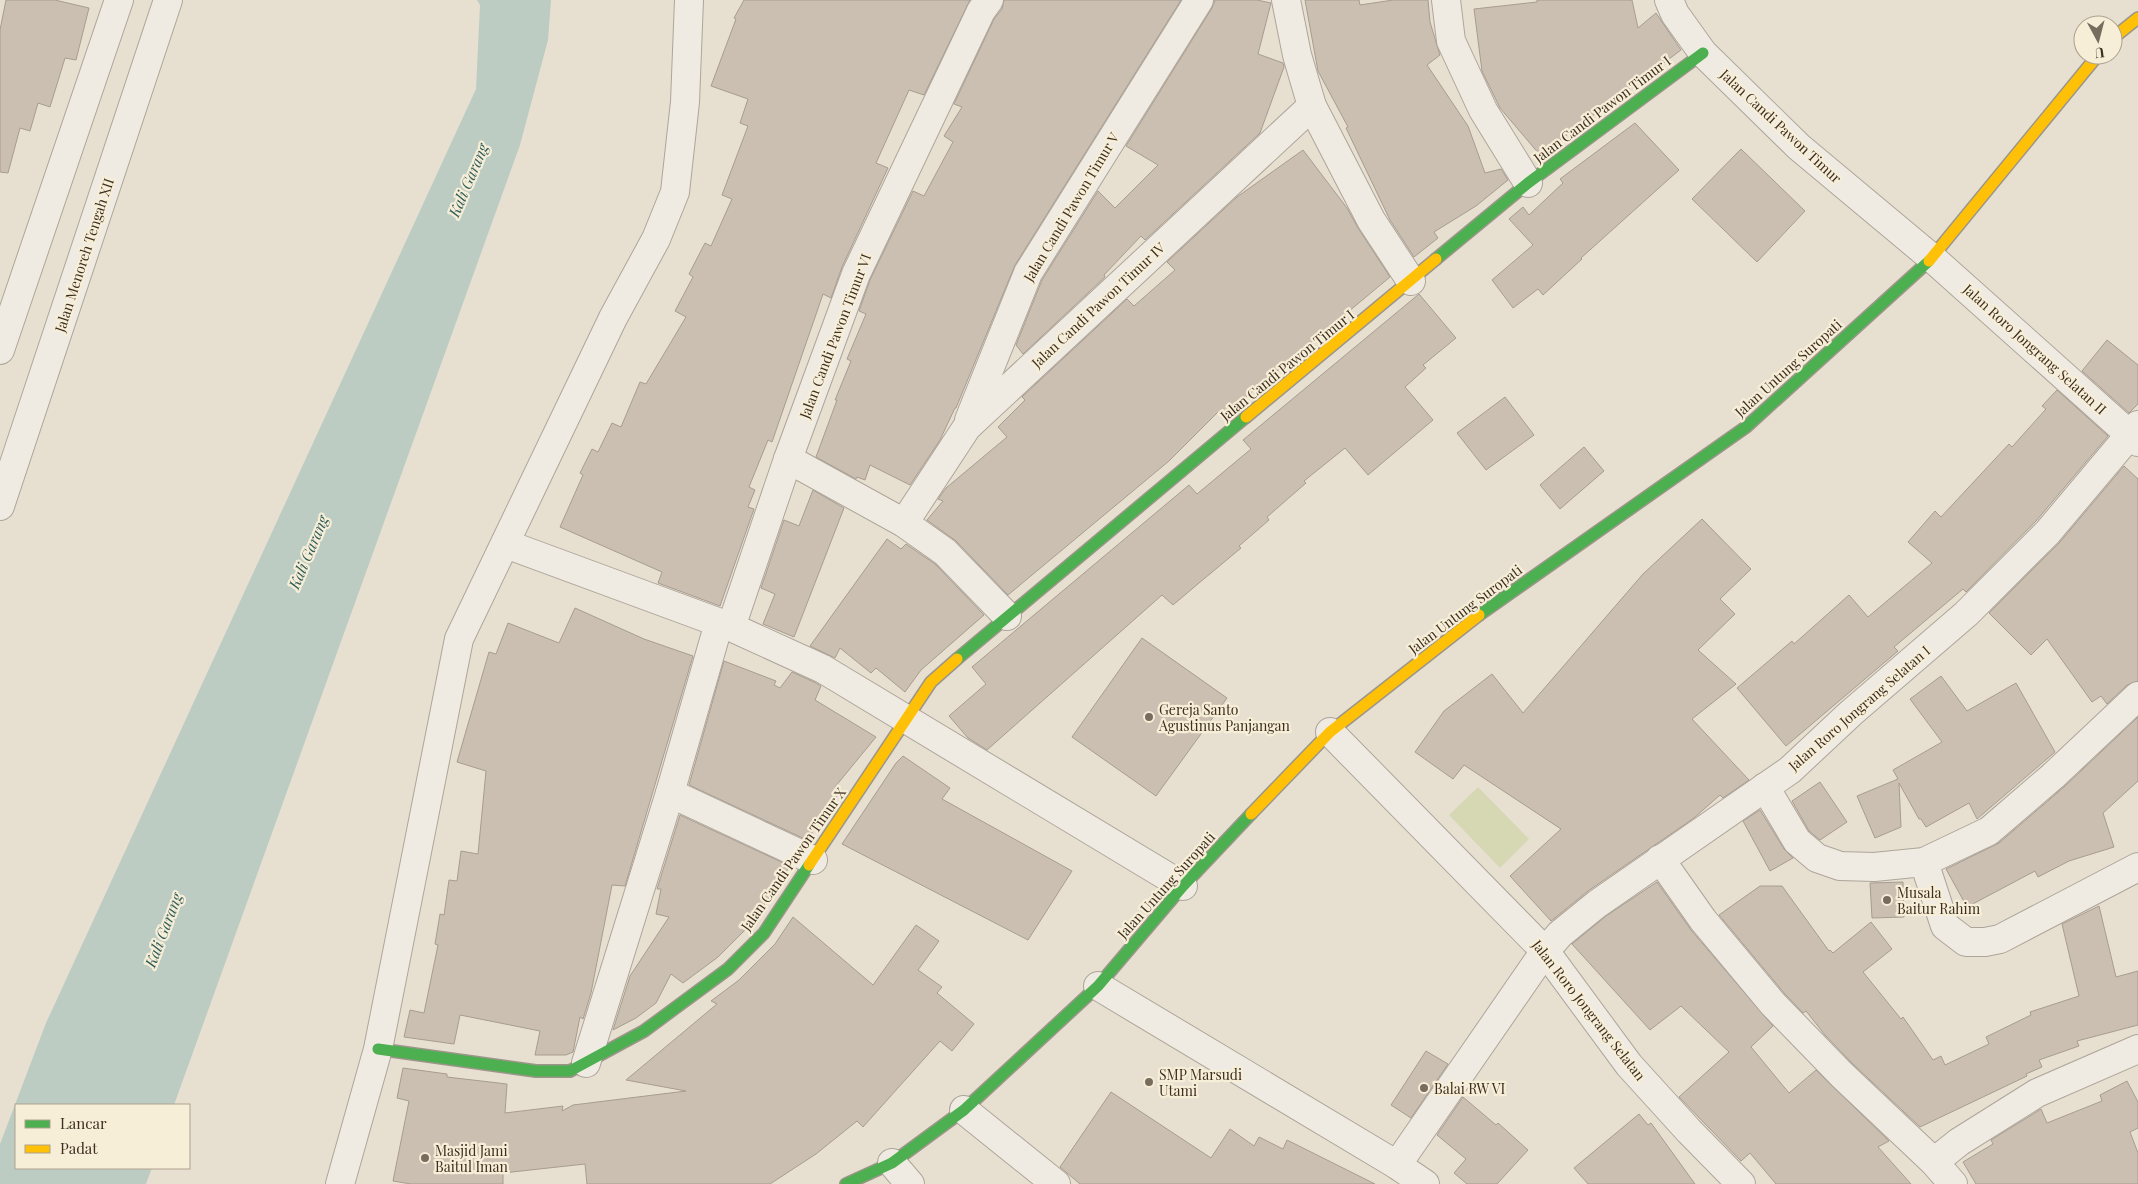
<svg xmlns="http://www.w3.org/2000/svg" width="2138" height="1184" font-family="'Playfair Display',serif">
<rect width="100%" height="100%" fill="#e7e0d1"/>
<!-- green -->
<polygon fill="#d6d7b3" points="1478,787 1529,839 1500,868 1449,815"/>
<!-- water -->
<polygon fill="#bcccc2" points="477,0 551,0 548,40 520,145 174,1105 16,1105 16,1168 152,1168 146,1184 0,1184 0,1144 46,1023 476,89 480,5"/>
<!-- building -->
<g fill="#cbbfb2" stroke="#a89c90">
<polygon points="6,0 55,0 89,8 76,60 65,58 50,107 38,103 30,131 20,128 8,173 0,172 0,30"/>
<polygon points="744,0 970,0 924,95 909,90 876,163 888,168 842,267 831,298 823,294 772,442 768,440 749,487 755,490 748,507 754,509 720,606 658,583 662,572 560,527 583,475 580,473 592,449 598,452 612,423 621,427 640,382 646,384 686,317 675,311 693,277 689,274 705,243 711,246 732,199 722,195 748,126 740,123 748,99 711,86 736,19 734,18"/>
<polygon points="1004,0 1181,0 1015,265 956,408 955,408 940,440 910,485 870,465 865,480 857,477 856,479 816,457 837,400 835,400 851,361 847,359 866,314 859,311 870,280 913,191 924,196 953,142 944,136 962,107 954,104 994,19 1002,9"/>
<polygon points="1215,0 1257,0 1271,3 1258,54 1283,63 1284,67 1260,133 1145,240 1141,236 1104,275 1105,277 1023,354 1016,345 1042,280 1098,191 1115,208 1158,165 1126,146 1212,8"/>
<polygon points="1305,0 1359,0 1360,5 1393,0 1428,0 1430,22 1440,55 1427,65 1468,126 1485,173 1501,169 1508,180 1476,206 1434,232 1438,238 1414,257 1390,220 1346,128 1348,127 1318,71"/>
<polygon points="1537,0 1632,0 1638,28 1656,13 1681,50 1540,155 1500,108 1482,71 1474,9 1537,2"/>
<polygon points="1635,123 1679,170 1581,258 1582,259 1543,295 1538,289 1513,308 1492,280 1533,245 1509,219 1523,207 1529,215 1563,183 1560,179"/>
<polygon points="1741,149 1805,211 1757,262 1692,199"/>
<polygon points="1303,150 1347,208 1358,228 1390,277 1222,417 1218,412 1169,461 1008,595 956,541 927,520 943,501 938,499 946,488 1007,437 998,427 1025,400 1022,397 1127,299 1134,306 1175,270 1167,262 1237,197"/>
<polygon points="1419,294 1456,338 1423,365 1426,368 1405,387 1433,420 1368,475 1345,448 1304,481 1306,483 1267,517 1269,520 1239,546 1241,548 1199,583 1173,605 1162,595 987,750 968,738 949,716 986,684 972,667 1189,485 1197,494 1251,449 1243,440"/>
<polygon points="2107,340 2138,365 2138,404 2129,413 2082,371"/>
<polygon points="2057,390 2108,436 2036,521 1966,592 1963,589 1894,647 1898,651 1786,746 1737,688 1792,641 1794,644 1849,595 1868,617 1932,563 1908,542 1935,511 1941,517 2009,444 2012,447 2046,409 2042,406"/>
<polygon points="1505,397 1534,435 1486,470 1457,433"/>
<polygon points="1584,447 1604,471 1560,509 1540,485"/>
<polygon points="2124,466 2138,479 2138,681 2127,685 2107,704 2101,696 2092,702 2047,639 2031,655 1989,613 2060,542"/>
<polygon points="813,490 844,508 794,637 763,624 775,594 761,588 784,520 799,526"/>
<polygon points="1702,519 1751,569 1720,599 1735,614 1698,650 1736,684 1692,719 1749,780 1723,798 1720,795 1694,818 1588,891 1551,921 1510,876 1561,829 1464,765 1453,779 1415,752 1444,711 1492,674 1523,713 1643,574"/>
<polygon points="887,539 901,549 906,544 935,564 984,615 921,670 905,692 876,668 871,673 840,648 835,658 810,646"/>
<polygon points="575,608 644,639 693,656 625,886 612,885 591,993 583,1019 580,1017 573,1052 566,1055 535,1055 540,1031 460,1015 454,1044 404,1037 410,1010 424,1013 438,945 435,944 440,914 444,915 449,880 457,881 461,851 478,854 486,771 457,762 489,652 496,654 508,623 559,643"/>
<polygon points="1142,638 1227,698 1156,796 1072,737"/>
<polygon points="724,661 776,681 774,685 780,688 792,672 816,683 821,686 815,700 876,737 835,787 840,791 807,840 689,785"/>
<polygon points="1941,676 1967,711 2016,683 2055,752 1977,819 1969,803 1926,827 1921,819 1919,819 1899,783 1901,827 1875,838 1857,796 1898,779 1893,770 1942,742 1910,699"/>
<polygon points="2138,717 2138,781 2103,813 2114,847 2069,861 2038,877 2035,871 1967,907 1946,869 1999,843 2064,787"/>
<polygon points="903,756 950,788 942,799 1072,871 1028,940 842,844 896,763"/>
<polygon points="1820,782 1847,822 1820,840 1809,831 1792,801"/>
<polygon points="1760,810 1784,849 1793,858 1770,871 1743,821"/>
<polygon points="680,815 790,866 752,923 718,957 683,983 671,974 656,1003 636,1018 613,1030 630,976 669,917 656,914 661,889 657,889"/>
<polygon points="1657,882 1691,930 1773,1026 1751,1047 1789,1093 1816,1070 1889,1141 1878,1147 1911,1184 1776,1184 1750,1153 1741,1161 1679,1097 1729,1052 1681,1006 1650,1030 1572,944 1606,916"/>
<polygon points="1903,882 1904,917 1872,918 1870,883"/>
<polygon points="1760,886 1782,886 1829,951 1830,950 1833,953 1871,922 1892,949 1863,972 1901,1019 1903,1017 1933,1060 1941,1056 1945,1065 1989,1044 1986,1037 2031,1015 2030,1012 2079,996 2062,924 2099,906 2116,977 2138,971 2138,1025 2077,1041 2079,1046 2039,1060 2042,1067 2026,1074 2027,1076 1920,1127 1853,1064 1825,1035 1806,1011 1803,1013 1785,994 1719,915"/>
<polygon points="793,917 873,985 916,925 939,941 918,970 942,987 937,993 974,1024 952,1051 940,1041 863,1127 857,1121 816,1154 770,1184 587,1184 585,1164 503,1173 503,1184 411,1184 393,1181 409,1101 397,1098 403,1068 447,1074 447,1077 507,1084 505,1113 563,1106 562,1111 573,1105 686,1091 626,1080 717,1004 711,1001 739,980 775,944"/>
<polygon points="1426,1051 1448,1064 1411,1118 1391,1105"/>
<polygon points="2127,1081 2138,1102 2138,1128 2130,1132 2138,1153 2138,1184 1976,1184 1963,1162 1993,1144 1991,1140 2041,1109 2047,1123 2102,1101 2100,1095"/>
<polygon points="1111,1092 1211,1158 1230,1129 1254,1146 1259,1137 1283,1149 1287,1140 1375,1184 1080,1184 1060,1167"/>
<polygon points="1463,1097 1496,1125 1498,1123 1528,1150 1497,1184 1467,1184 1454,1173 1466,1159 1437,1135"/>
<polygon points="1639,1114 1648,1125 1651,1123 1695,1184 1588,1184 1574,1168"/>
</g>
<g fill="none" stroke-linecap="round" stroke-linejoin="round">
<!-- street casing -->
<g stroke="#ada599" stroke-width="30">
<g id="street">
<polyline points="1286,0 1297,55 1312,106 1371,220 1411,281"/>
<polyline points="1446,0 1451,41 1483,110 1528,183"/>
<polyline points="1669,0 1675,14 1703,53 1799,147 1932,258 2138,442"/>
<polyline points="0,350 119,0"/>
<polyline points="969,420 1028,273 1199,0"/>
<polyline points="788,459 904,523 945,552 1007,616"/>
<polyline points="0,506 168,0"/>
<polyline points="904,523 967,427 1312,106"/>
<polyline points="506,544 731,627 823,669 1183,886"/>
<polyline points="731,627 788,459 856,274 981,11 989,0"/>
<polyline points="1330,732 1545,951 1629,1065 1689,1131 1741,1184"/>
<polyline points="1765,787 1797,841 1817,858 1840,866 1874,867 1924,862 1989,831 2053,776 2138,696"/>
<polyline points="670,793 813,860"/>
<polyline points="1660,859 1703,920 1773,1004 1842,1075 1934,1162 1953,1184"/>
<polyline points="1924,862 1945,926 1966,942 1985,942 2000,939 2138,867"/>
<polyline points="1098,986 1397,1165 1425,1184"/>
<polyline points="586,1063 670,793 719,623"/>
<polyline points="964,1110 1056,1184"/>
<polyline points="1934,1162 1959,1142 2037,1093 2138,1049"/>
<polyline points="892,1163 910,1184"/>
<polyline points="1397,1165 1545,951 1560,934 1597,904 1790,770 1851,713 1966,614 2048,532 2138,425"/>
<polyline points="340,1184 378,1049 459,639 613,318 656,239 675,192 685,102 689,0"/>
</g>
</g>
<!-- fast casing -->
<g stroke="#9c958a" stroke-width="14">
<g id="fast">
<polyline points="1436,259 1528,183 1703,53"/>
<polyline points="1479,615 1746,427 1929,261"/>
<polyline points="957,659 1246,417"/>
<polyline points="378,1049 536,1071 570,1071 644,1031 728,969 764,933 809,865"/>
<polyline points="846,1184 892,1163 964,1110 1098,986 1183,886 1251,814"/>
</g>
</g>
<!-- slow casing -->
<g stroke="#9c958a" stroke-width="14">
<g id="slow">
<polyline points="2113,38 2138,18"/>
<polyline points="1929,261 2098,55"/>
<polyline points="1246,417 1436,259"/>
<polyline points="1251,814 1330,732 1479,615"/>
<polyline points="809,865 931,682 957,659"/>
</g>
</g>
<!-- street -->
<use href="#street" stroke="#efebe3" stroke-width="28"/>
<!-- fast -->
<use href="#fast" stroke="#4caf50" stroke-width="11"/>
<!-- slow -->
<use href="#slow" stroke="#ffc107" stroke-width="11"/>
</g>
<!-- markers -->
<g fill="#786c5e" stroke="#f7eed8" stroke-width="2">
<circle cx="1149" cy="717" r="5"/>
<circle cx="1887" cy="900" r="5"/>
<circle cx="1149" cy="1082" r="5"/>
<circle cx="1424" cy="1088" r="5"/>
<circle cx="425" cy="1158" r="5"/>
</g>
<g text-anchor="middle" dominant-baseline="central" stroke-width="4.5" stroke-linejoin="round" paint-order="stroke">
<!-- street labels -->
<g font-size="14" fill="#3d2e20" stroke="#f7eed8">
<text transform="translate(1602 109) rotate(-37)">Jalan Candi Pawon Timur I</text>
<text transform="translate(1781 126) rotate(43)">Jalan Candi Pawon Timur</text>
<text transform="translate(1071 207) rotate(-59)">Jalan Candi Pawon Timur V</text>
<text transform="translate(84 255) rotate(-72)">Jalan Menoreh Tengah XII</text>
<text transform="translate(1098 305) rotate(-43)">Jalan Candi Pawon Timur IV</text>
<text transform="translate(835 336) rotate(-69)">Jalan Candi Pawon Timur VI</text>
<text transform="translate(2035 349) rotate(42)">Jalan Roro Jongrang Selatan II</text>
<text transform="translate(1287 365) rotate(-39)">Jalan Candi Pawon Timur I</text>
<text transform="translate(1788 368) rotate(-42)">Jalan Untung Suropati</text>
<text transform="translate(1465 609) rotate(-37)">Jalan Untung Suropati</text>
<text transform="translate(1859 708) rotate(-41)">Jalan Roro Jongrang Selatan I</text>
<text transform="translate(793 859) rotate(-55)">Jalan Candi Pawon Timur X</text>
<text transform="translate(1166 885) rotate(-48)">Jalan Untung Suropati</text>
<text transform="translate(1589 1010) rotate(52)">Jalan Roro Jongrang Selatan</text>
</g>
<!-- poi labels -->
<g font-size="14" fill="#3d2e20" stroke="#f7eed8" text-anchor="start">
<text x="1159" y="709">Gereja Santo<tspan x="1159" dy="16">Agustinus Panjangan</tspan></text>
<text x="1897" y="892">Musala<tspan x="1897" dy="16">Baitur Rahim</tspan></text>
<text x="1159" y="1074">SMP Marsudi<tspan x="1159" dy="16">Utami</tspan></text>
<text x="1434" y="1088">Balai RW VI</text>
<text x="435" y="1150">Masjid Jami<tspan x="435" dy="16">Baitul Iman</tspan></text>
</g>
<!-- water labels -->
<g font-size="15" font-style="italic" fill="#2f5d5a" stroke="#f7eed8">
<text transform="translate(468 180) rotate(-67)">Kali Garang</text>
<text transform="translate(308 552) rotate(-67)">Kali Garang</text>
<text transform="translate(163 930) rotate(-69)">Kali Garang</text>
</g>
</g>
<!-- legend -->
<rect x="15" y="1104" width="175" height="65" fill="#f7eed8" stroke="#ada18e"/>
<rect x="25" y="1120" width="25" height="8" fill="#4caf50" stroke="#ada18e"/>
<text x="60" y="1129" font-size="15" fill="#3d2e20">Lancar</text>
<rect x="25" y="1145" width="25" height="8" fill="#ffc107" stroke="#ada18e"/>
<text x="60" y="1154" font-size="15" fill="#3d2e20">Padat</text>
<!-- north arrow -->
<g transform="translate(2098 40) rotate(173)"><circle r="24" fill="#f7eed8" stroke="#ada18e"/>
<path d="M0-4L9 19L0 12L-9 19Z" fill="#786c5e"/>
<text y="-8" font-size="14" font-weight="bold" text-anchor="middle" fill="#3d2e20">U</text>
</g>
</svg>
